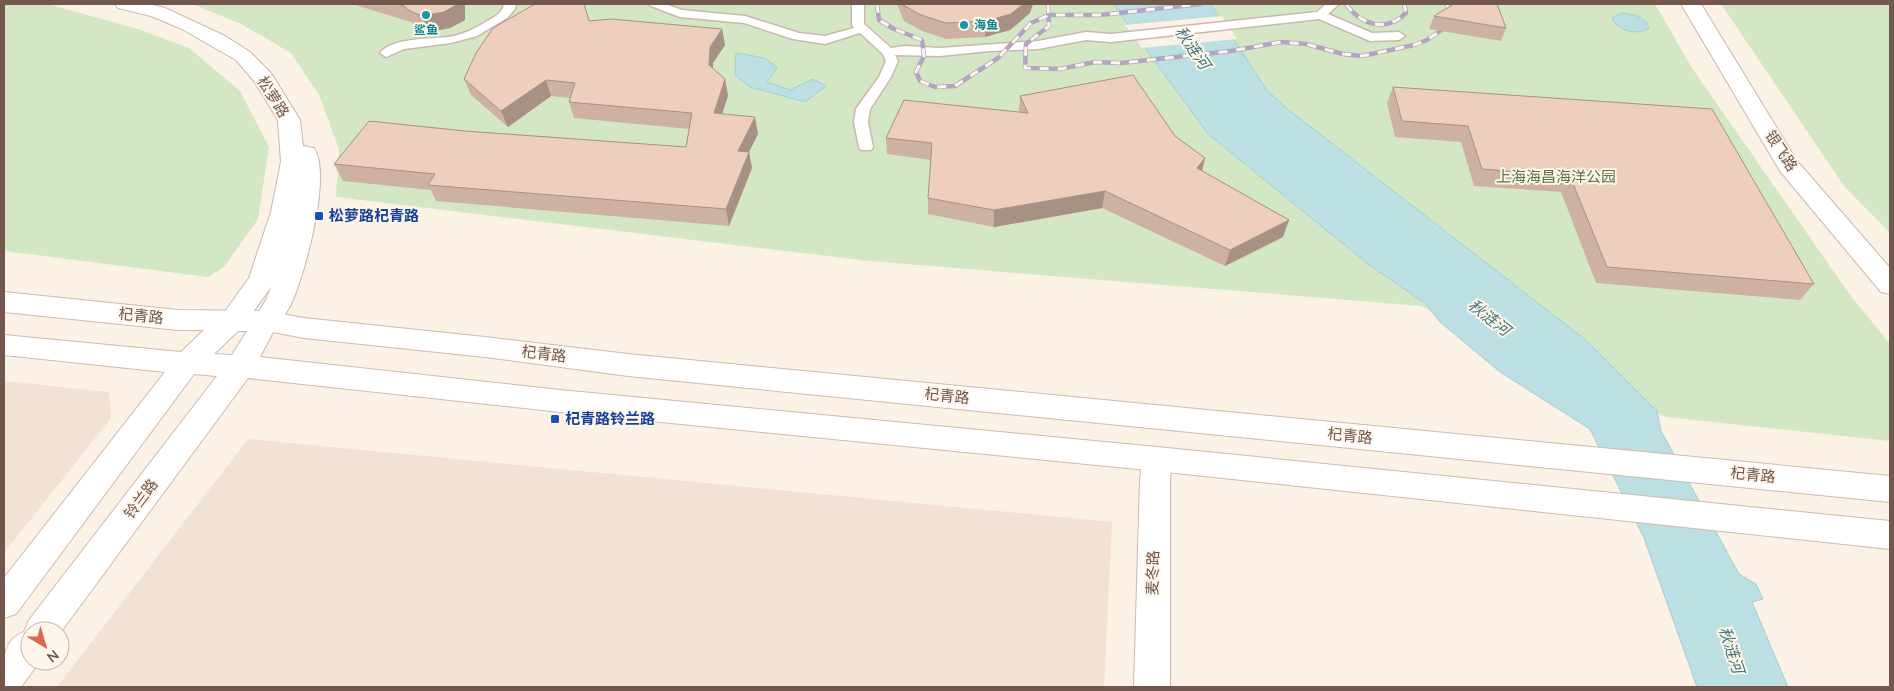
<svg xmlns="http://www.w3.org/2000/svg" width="1894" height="691" font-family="'Nunito Sans','Noto Sans SC',sans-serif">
<rect width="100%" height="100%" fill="#fbf1e5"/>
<!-- residential -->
<g fill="#f2e2d4">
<polygon points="4,381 109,392 111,418 4,553"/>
<polygon points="248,439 1112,522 1104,687 57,687"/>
</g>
<!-- green -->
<g fill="#d4e7c4">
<polygon points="4,4 48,4 138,29 189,48 240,91 269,147 258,219 224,267 208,277 4,251"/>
<polygon points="192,4 1655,4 1692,68 1850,295 1890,344 1890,441 1666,417 1421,306 869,261 336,197 339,149 319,95 291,53 241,24"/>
<polygon points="1721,4 1890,4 1890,233 1844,186"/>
</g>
<!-- water -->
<g fill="#bbdfe3" stroke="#a2cfd4">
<polygon points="1113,4 1211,4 1266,89 1285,107 1587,341 1657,411 1661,431 1739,574 1756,584 1763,599 1752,602 1788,687 1697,687 1644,538 1590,429 1500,372 1440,322 1426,304 1368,264 1208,134"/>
<path d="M1621 13C1632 14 1646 16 1649 28 1639 36 1617 31 1612 18Z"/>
<polygon points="736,53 765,58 777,68 767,82 790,90 813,79 826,86 805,102 750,87 735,75"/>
</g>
<!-- pier -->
<polygon fill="#fbf1e5" points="1222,16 1237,39 1142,48 1125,25"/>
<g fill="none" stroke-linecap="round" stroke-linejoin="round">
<!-- pedestrian casing -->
<g stroke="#cbb8ac" stroke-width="3">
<g id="pedestrian">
<path d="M504 4H516L515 9 507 18 477 36 451 43 404 49 386 57 380 53C394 36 433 40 454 36 466 33 478 27 489 20 496 16 503 12 504 4Z"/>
<polygon points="649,4 665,4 682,10 745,16 799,33 825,36 854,28 852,25 852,4 864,4 864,24 891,48 905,46 940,48 1038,41 1086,32 1111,34 1317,12 1326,4 1339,4 1328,14 1372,33 1399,32 1405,36 1399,40 1370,41 1319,19 1111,42 1086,40 1038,49 989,51 940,56 895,55 898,61 891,77 870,109 868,122 873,147 871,150 861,150 859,147 854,122 856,109 879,77 886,61 883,54 860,33 825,44 793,39 744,23 680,17 651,6"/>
</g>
</g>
<!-- tertiary casing -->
<g stroke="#cbb8ac" stroke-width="2">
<g id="tertiary">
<path d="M115 4H149L165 8 225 36 250 52 271 73 300 120 303 146 314 148C332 175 305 273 292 302 288 311 281 320 276 328L266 331 256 328 253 321 266 300 271 287 242 327 232 330 222 327 219 320 249 278 271 212 281 162 278 120 254 81 236 60 182 29 151 16 118 8Z"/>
<polygon points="1681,4 1701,4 1797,161 1890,268 1890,294 1881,292 1780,171"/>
<polygon points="1157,447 1168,450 1172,459 1170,480 1170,687 1134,687 1140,480 1142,459 1146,450"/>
</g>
</g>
<!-- secondary casing -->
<g stroke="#d0baac" stroke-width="2">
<path id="secondary" d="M4 292 178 310 266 311 304 318 485 337 628 354 1890 476V502L628 376 485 357 304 338 273 332 260 357 560 390 1157 447 1890 521V549L1157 471 560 412 248 378 60 633V631H30V661H40L21 687H4C4 666 0 641 24 632L29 620 217 376 194 374 16 614 4 618V578L165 372 4 355V335L181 352 204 330H178L4 312ZM238 331H247L232 355 214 354Z"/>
</g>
<!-- pedestrian -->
<use href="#pedestrian" fill="#fff" fill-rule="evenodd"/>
<!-- tertiary -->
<use href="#tertiary" fill="#fff" fill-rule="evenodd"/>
<!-- secondary -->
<use href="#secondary" fill="#fff" fill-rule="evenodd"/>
<!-- rail casing -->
<g stroke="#b3a4c3" stroke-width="4.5">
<g id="rail">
<polyline points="877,4 879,20 894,29 922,40 924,56 916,72 920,81 935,87 955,86 998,58 1031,23 1049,15 1100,15 1200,4"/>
<polyline points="1048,4 1049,26 1026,44 1025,68 1060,69 1095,62 1121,63 1231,51 1281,42 1306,44 1343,54 1362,56 1414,45 1427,40 1449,25 1450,14 1447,4"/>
<path d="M1346 4C1361 25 1386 33 1406 13L1404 4"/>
</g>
</g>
<!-- rail -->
<use href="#rail" stroke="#fef5eb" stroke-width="3" stroke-dasharray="9" stroke-linecap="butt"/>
</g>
<!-- wall -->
<g fill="#cdb2a3">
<polygon points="352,4 465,4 465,20 450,28 429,32 417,27 411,22"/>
<polygon points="897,4 1033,4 1030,13 1010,30 985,37 946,39 922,31 904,21"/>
<polygon points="1434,16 1506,28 1501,41 1429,29"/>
<polygon points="589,21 722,29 725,45 713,63 713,69 725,79 728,96 722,114 758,134 749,152 752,168 729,226 436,201 431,190 343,181 334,164 465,131 686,147 689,129 574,118 569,102 570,98 551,96 508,127 471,95 464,79"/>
<polygon points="1393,87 1814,284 1800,300 1596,283 1561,192 1474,186 1461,142 1395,137 1387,103"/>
<polygon points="1020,96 1175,136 1205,158 1202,171 1289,220 1283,237 1225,266 1102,208 994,227 928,214 928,198 931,160 887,154 886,138 1019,112"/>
</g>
<!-- shaded-wall -->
<g fill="#a79185">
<polygon points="458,4 465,4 465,20 450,28 429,32 422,16"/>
<polygon points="1023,4 1033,4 1030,13 1010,30 985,37 986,21"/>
<polygon points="722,29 725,45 713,63 713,82 709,65 710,47"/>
<polygon points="725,79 728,96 717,129 714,113"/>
<polygon points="546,80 551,96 508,127 501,111"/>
<polygon points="755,117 758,134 741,168 738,151"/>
<polygon points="749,152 752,168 729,226 726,209"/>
<polygon points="1205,158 1201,175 1197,168"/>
<polygon points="1105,191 1102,208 994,227 994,210"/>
<polygon points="1289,220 1283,237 1225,266 1230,250"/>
</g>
<!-- building -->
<g fill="#eecfbe" stroke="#a79185">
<polygon points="398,4 458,4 444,12 422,16 410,11 404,6"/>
<polygon points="535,4 584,4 589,21 611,19 722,29 710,47 709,65 725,79 714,113 755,117 738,151 749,152 726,209 428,185 435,174 334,164 369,121 465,131 686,147 692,113 569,102 575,83 546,80 501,111 464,79 476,53 493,28"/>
<polygon points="903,4 1023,4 1011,14 986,21 946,23 921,15 903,5"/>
<polygon points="1454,4 1497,4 1506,28 1434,16"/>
<polygon points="1133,75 1175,136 1205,158 1197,168 1289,220 1230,250 1105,191 994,210 928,198 932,143 886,138 904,100 1028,113 1020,96"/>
<polygon points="1393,87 1712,109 1814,284 1607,267 1570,176 1482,169 1468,126 1402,121"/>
</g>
<!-- markers -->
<g fill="#0f9aa8" stroke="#fef5eb" stroke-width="2">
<circle cx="426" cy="15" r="5"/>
<circle cx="964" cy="25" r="5"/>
</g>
<g fill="#1a4fb4" stroke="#fef5eb" stroke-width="2">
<rect x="314" y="211" width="10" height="10" rx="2.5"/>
<rect x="550" y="414" width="10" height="10" rx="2.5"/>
</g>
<g text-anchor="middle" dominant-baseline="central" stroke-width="4" stroke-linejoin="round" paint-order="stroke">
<!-- far-culture labels -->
<g font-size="12" font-weight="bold" fill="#0d838f" stroke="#fef5eb" text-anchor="start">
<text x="974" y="25">海鱼</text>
<text x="426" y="30" text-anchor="middle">鲨鱼</text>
</g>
<!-- street labels -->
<g font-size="15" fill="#71574c" stroke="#fef5eb">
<text transform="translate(273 97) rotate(58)">松萝路</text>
<text transform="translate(1781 151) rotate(57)">银飞路</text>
<text transform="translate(141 316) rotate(6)">杞青路</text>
<text transform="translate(544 354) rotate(7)">杞青路</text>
<text transform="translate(947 396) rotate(6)">杞青路</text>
<text transform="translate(1350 436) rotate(6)">杞青路</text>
<text transform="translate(1753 475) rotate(6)">杞青路</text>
<text transform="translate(141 499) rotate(-53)">铃兰路</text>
<text transform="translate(1153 573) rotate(-89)">麦冬路</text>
</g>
<!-- park labels -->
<g font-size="15" fill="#567745" stroke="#fef5eb">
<text x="1556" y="177">上海海昌海洋公园</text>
</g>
<!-- transit labels -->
<g font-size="15" font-weight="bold" fill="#164399" stroke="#fef5eb" text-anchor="start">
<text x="329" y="216">松萝路杞青路</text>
<text x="565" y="419">杞青路铃兰路</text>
</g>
<!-- water labels -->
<g font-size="16" font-style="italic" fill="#44777d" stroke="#fef5eb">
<text transform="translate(1192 48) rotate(55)">秋涟河</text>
<text transform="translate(1489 318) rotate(38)">秋涟河</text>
<text transform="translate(1731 650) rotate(72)">秋涟河</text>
</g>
</g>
<!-- border -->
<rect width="1894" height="691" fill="none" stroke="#71574c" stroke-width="10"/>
<!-- north arrow -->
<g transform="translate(45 646) rotate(142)"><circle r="24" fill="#fef5eb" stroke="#c6b6ab"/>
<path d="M0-4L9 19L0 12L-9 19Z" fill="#dc6952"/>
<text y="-8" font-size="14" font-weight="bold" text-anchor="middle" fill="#71574c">N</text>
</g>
</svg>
